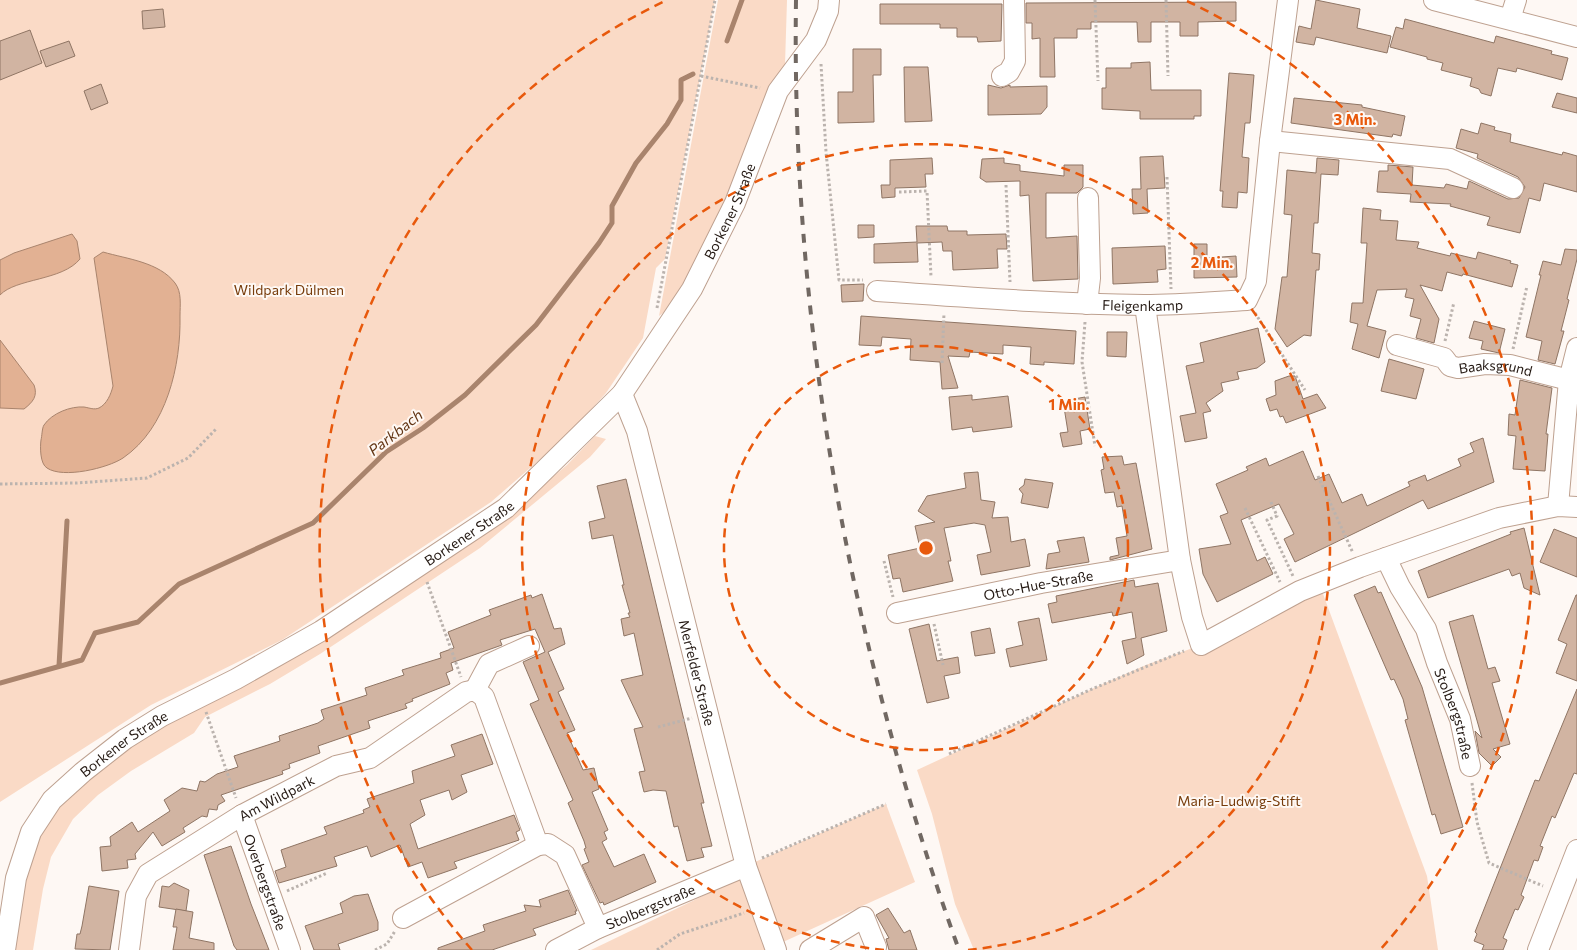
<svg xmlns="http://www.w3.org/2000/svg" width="1577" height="950" font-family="Commissioner,sans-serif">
<rect width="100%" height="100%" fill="#fef8f4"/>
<!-- green -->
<g fill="#fadac6">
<polygon points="0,0 715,0 665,259 656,268 643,338 606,393 568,435 491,502 282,640 151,705 0,802"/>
<polygon points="718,0 787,0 785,65 724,210 677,302 659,316"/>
<polygon points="595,436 606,439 590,457 480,548 320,654 270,684 205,717 194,733 131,771 98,795 73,819 51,857 43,889 33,950 12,950 23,883 34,844 60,802 126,749 517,507 567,465"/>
<polygon points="1319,583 1427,876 1438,950 974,950 955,904 932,814 917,770 1092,689 1146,665 1201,645"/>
<polygon points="886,804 915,882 783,942 746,866"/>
<polygon points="744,876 765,950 591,950"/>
</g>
<!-- water -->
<g fill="#e2b193" stroke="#a9846d">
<path d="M72 234 77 241 80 259C62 281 16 278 0 295V260L14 253Z"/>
<path d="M103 252C127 259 159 262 175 283 182 292 180 305 180 316 181 365 167 428 123 458 108 468 63 479 47 468 40 464 40 447 41 440 42 436 42 428 44 425 52 413 71 406 84 407 90 408 94 410 99 408 107 404 111 394 113 386L94 258Z"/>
<path d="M0 340 34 385C38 396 33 402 24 409L0 408Z"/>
</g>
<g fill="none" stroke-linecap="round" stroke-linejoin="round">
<!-- stream -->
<g stroke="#a9846d" stroke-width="5">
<polyline points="727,41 742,0"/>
<polyline points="59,666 67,521"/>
<polyline points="0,683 82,660 95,633 138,622 179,584 313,523 386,452 423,428 465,395 536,325 599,243 612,223 612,206 636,163 667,124 681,100 681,80 693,74"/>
</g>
</g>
<!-- building -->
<g fill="#d1b4a2" stroke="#8f7564">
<polygon points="1316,0 1360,9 1357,28 1391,36 1387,53 1316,37 1314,45 1296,42 1299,26 1311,29"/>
<polygon points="1236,2 1236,21 1198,22 1198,36 1180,36 1180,22 1151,22 1151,42 1138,42 1137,22 1091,22 1091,29 1077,29 1077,38 1054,38 1055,77 1040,77 1040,38 1032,39 1032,23 1026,23 1026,3"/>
<polygon points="880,4 1002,4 1001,41 978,42 977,37 957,37 957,28 940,28 940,24 880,24"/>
<polygon points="163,9 165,27 143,29 142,11"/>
<polygon points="1405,19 1494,43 1496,36 1552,51 1551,54 1568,58 1562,80 1517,68 1516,72 1498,68 1491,96 1481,93 1479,89 1470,86 1472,78 1441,70 1443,63 1427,59 1427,57 1390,47 1396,27 1403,29"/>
<polygon points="30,30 42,63 0,80 0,41"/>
<polygon points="69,41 75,56 46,67 40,51"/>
<polygon points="853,49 881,49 881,75 873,75 874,122 838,123 838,92 853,92"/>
<polygon points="1150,62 1151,90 1201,90 1201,116 1194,116 1194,119 1140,119 1140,111 1102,109 1102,88 1106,88 1106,68 1131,68 1131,63"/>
<polygon points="904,67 928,67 932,121 905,122"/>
<polygon points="1229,73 1254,75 1250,123 1245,123 1242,157 1249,158 1247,193 1238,192 1237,208 1222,207 1223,191 1220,191"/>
<polygon points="101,84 108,103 91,110 84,91"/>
<polygon points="988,85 1001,88 1010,85 1010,87 1047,86 1047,107 1041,114 988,115"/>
<polygon points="1557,93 1577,98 1577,113 1552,107"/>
<polygon points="1294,98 1362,105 1362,107 1405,116 1401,136 1393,134 1392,137 1291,123"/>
<polygon points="1481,123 1495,127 1494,130 1511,134 1510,142 1562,155 1563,152 1577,156 1577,192 1544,183 1540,201 1529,198 1520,233 1487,225 1490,217 1450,206 1451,204 1410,202 1411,194 1377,192 1379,171 1388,171 1388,165 1413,167 1412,185 1444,188 1446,184 1467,189 1469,181 1508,199 1519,198 1525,187 1518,177 1477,158 1478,154 1456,148 1461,129 1478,134"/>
<polygon points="1163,156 1165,188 1147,189 1148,213 1133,214 1132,189 1141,189 1140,157"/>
<polygon points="932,158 933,174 925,174 926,187 895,188 895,197 882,198 881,185 890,185 890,160"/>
<polygon points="1004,158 1004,163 1020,165 1020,171 1064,176 1064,165 1083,165 1083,187 1077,193 1046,193 1046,238 1077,236 1078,279 1033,281 1029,195 1020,196 1020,181 986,182 980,178 982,159"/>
<polygon points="1317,158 1339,160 1338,175 1321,174 1318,223 1314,223 1312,253 1320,254 1319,270 1316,270 1311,336 1304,335 1287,347 1275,329 1282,277 1287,277 1289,251 1292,215 1284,214 1287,170 1316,173"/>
<polygon points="1363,208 1381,210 1380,220 1398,221 1396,240 1419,242 1417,248 1450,256 1451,253 1476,259 1478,252 1511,261 1510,263 1518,265 1512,287 1463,274 1462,276 1447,272 1442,291 1420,285 1439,319 1434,343 1416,338 1421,319 1410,316 1414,299 1405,297 1407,289 1377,290 1367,326 1386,331 1379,358 1352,349 1358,324 1350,322 1352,303 1363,303 1367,243 1361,243"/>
<polygon points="858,225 874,225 874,237 858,238"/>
<polygon points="916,226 947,226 948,231 967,231 967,235 1006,234 1007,249 997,249 998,268 953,270 952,251 943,251 942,242 917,243 918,262 874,263 874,244 917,242"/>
<polygon points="1194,244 1207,244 1207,258 1236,256 1237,277 1194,278"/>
<polygon points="1165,246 1166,269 1157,270 1158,282 1113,284 1112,248"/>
<polygon points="1565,249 1577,250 1577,259 1567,299 1569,300 1561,331 1564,331 1555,364 1538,360 1542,341 1526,337 1541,275 1539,275 1543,261 1561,265"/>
<polygon points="864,284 863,301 842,302 841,285"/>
<polygon points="861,316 1076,331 1074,364 1044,362 1044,365 1030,364 1031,347 1003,345 1003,354 970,352 969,357 948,356 958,388 942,389 940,362 910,360 911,339 882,337 881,346 859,345"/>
<polygon points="1474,321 1505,329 1499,353 1481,349 1483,341 1469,338"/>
<polygon points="1258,328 1265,362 1257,368 1237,372 1239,379 1221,383 1223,391 1206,403 1211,411 1203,413 1207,438 1185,442 1180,416 1196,413 1186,366 1204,362 1200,343"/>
<polygon points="1107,332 1127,332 1126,357 1107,356"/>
<polygon points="1389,359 1424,369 1416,399 1381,391"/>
<polygon points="1289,376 1295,376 1303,399 1317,394 1326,408 1286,423 1283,416 1280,417 1277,409 1270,411 1266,399 1276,395 1275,381"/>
<polygon points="1520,380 1552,388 1546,434 1548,434 1545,471 1513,469 1516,436 1508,435 1509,414 1515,415"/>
<polygon points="972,395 972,400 1008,396 1012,427 973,432 972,427 952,430 949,397"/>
<polygon points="1085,397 1090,429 1080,431 1082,444 1063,447 1060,433 1068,432 1063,401"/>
<polygon points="1483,438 1494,482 1428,509 1423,500 1295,562 1284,539 1294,534 1279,504 1241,520 1257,561 1265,557 1273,574 1217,602 1203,574 1199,549 1231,544 1220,516 1228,513 1216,484 1248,470 1246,467 1266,458 1269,466 1303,451 1315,480 1329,474 1342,503 1362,494 1367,506 1410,486 1408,482 1425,475 1427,481 1461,466 1458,459 1474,452 1470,443"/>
<polygon points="1122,456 1124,465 1136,463 1152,549 1110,560 1110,557 1119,555 1116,538 1127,536 1122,506 1117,507 1114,492 1105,493 1101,470 1104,469 1102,457"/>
<polygon points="978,472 981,500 995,502 992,518 1008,517 1011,542 1025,539 1030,566 981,575 977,555 991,552 985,525 974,523 944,528 951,561 948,561 953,581 903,592 900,578 893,579 888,555 920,548 915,526 935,522 918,511 927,496 966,488 964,473"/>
<polygon points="626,479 704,803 701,803 712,846 701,848 704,857 687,861 678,826 674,827 666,791 653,790 644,792 639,772 645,771 634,729 643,727 621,680 643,675 634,633 624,636 621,619 630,617 628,613 630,613 622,585 624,585 613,535 592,539 589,522 605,518 597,486"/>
<polygon points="1025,479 1053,483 1048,508 1021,503 1023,494 1019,489 1024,485"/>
<polygon points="1524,528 1540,595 1524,588 1520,573 1512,576 1509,569 1428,598 1418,571 1511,534 1510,532"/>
<polygon points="1554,529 1577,538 1577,577 1540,562"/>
<polygon points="1084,537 1089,562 1046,569 1048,554 1060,552 1057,541"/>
<polygon points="1134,580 1135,587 1158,583 1167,631 1141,638 1144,655 1127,664 1122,641 1136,638 1132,612 1113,616 1112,612 1052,623 1048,604 1057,602 1056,596"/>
<polygon points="1375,586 1378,593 1381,592 1422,687 1463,827 1441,834 1435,814 1432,815 1405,720 1408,719 1403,699 1394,679 1391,680 1354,595"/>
<polygon points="542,594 554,629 561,628 565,644 548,652 564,689 558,692 575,730 567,733 583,770 594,768 599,789 592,792 608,830 604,832 607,839 602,842 614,867 644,854 656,882 604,905 603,902 600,903 582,865 589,862 584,849 586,848 584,841 568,803 573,800 530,704 539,700 523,662 545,652 535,629 500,640 502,645 451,663 453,670 446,673 450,684 412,699 413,701 405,704 407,708 368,721 370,728 318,746 320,753 289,764 290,768 282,771 283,774 221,795 225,801 218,805 217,810 209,809 207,817 202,816 183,828 185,832 162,846 153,832 135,854 136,859 127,860 128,868 102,871 100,847 111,846 110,837 132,822 138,832 170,811 164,800 182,788 197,791 200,781 205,782 217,774 238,767 234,756 280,741 279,736 318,723 324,719 321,710 367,695 365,688 404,675 402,670 441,658 440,653 454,648 448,632 491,615 489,610 531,595 532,598"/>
<polygon points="1576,595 1577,595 1577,681 1556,673 1567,644 1558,640"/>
<polygon points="1473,615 1488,669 1495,667 1500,681 1492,683 1510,744 1493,749 1501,757 1492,766 1479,753 1475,731 1482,738 1449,622"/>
<polygon points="1039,618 1047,660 1010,667 1006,649 1023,645 1018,622"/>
<polygon points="929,624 937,661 958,657 960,673 944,676 949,698 927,703 909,629"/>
<polygon points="990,628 995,653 975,656 971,632"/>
<polygon points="1577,689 1577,774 1574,773 1555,818 1552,816 1540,846 1543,847 1538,861 1534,860 1521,895 1524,897 1518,910 1515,909 1503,938 1507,940 1503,950 1482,950 1484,945 1474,941 1477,934 1475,932 1535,780 1539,781"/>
<polygon points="482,734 493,764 461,775 467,792 452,800 449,790 420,800 425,815 410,824 418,849 514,815 520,830 516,832 519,840 454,862 457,868 428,878 422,862 408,867 400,845 371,857 367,846 334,857 337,866 279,883 275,871 286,867 281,850 327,834 324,827 364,813 363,810 370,807 367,799 414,783 412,771 455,756 451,745"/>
<polygon points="231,846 251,904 269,950 237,950 234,946 204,855"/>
<polygon points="174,883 189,890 186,911 159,907 162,886 169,887"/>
<polygon points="89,886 119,891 110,950 75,949 77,934 80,934 82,926"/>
<polygon points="568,890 577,911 575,911 576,914 533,929 536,935 492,950 438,950 438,948 485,931 483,925 526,911 524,905 541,907 539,900"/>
<polygon points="368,894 378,922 378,930 338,944 340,950 314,950 305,926 343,913 340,903 354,896"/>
<polygon points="888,908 904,933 910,930 917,950 889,950 886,939 889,938 876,915"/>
<polygon points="176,909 193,912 189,938 214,943 214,950 173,950 177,927 173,927"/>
</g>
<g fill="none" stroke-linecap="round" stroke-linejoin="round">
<!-- minor casing -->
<g stroke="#bea190" stroke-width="22">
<g id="minor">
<polyline points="1434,0 1577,37"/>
<polyline points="1510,19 1516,0"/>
<polyline points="1002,76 1009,72 1015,61 1014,0"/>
<polyline points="1270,141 1450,159 1513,188"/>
<path id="s1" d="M877 291C966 297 1055 304 1144 305 1178 305 1212 302 1247 300L1256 281 1270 141 1288 0"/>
<polyline points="1087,304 1090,278 1088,198"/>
<polyline points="1145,305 1180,560 1192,617 1201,645 1300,591 1360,567 1499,518 1558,506 1577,507"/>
<path id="s2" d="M1397 345 1444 358 1450 366 1458 368 1485 364 1510 365 1569 380"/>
<path id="s3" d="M622 394 637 431 746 866 776 950"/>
<polyline points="1558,506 1569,380 1577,348"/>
<path id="s4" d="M1386 558 1400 587 1426 629 1437 663 1460 719 1470 766"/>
<path id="s5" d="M897 613 1041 583 1180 560"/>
<polyline points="475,690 489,664 529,646"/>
<path id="s6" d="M242 815 290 950"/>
<polyline points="403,918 538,845"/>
<path id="s7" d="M5 950 16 878 31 832 52 800 83 772 125 739 162 716 236 679 321 631 506 508 622 394 692 289 735 203 778 91 816 40 828 11 829 0"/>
<path id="s8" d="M129 950 136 896 148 874 242 815 336 766 370 758 466 692 475 690 484 697 538 845 548 844 565 855 598 928"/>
<path id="s9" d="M556 950 598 928 746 866"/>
<polyline points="810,950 864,917 876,947"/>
<polyline points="1538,950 1577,850"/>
</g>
</g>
<!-- path -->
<g stroke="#bbb3ae" stroke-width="3" stroke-dasharray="2.5 2.5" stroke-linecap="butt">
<polyline points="1095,0 1098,81"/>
<polyline points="1166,0 1168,76"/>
<polyline points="821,64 826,152 839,280 863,280"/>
<polyline points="701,76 760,88"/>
<polyline points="1167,177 1171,289"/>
<polyline points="1006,185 1010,282"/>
<polyline points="899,192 927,191 931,277"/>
<polyline points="657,308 715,0"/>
<polyline points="1255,313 1305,390"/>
<polyline points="1085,322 1082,362 1095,446"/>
<polyline points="1445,341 1454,302"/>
<polyline points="1513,349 1527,286"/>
<polyline points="942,363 944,313"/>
<polyline points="1318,476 1353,553"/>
<polyline points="0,484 77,483 147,478 188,458 216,429"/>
<polyline points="1271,502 1277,516 1267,520 1293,576"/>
<polyline points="1245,508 1280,582"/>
<polyline points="884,561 893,597"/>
<polyline points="427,582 461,677"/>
<polyline points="934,624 943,665"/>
<polyline points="206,712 236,798"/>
<polyline points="658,727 692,718"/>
<polyline points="949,754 1092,689 1184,651"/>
<polyline points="1472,783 1477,822 1489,863 1543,886"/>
<polyline points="762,858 886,804"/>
<polyline points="287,891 327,873"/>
<polyline points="375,950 387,944 395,931"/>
<polyline points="657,950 680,934 744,913"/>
</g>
<!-- minor -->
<use href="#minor" stroke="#fff" stroke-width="20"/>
<!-- rail -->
<path stroke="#716862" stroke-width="4" stroke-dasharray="9 9" stroke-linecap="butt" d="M796 0C791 322 850 647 959 950"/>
</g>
<!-- distance rings -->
<g fill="none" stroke="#e8590c" stroke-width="2.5" stroke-dasharray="9 6">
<circle cx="926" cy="548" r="202"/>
<path d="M884 950A404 404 0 1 1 968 950"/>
<path d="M472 950A606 606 0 0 1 665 1M1187 1A606 606 0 0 1 1380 950"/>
</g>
<g text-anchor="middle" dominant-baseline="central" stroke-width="4" stroke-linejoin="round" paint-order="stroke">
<!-- street labels -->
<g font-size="14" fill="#251a14" stroke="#fef8f4">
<text stroke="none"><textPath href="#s7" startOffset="1076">Borkener Straße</textPath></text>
<text stroke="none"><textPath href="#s1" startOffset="266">Fleigenkamp</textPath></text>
<text stroke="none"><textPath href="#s2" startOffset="105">Baaksgrund</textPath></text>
<text stroke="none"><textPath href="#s7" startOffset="656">Borkener Straße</textPath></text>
<text stroke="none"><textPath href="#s5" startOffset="144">Otto-Hue-Straße</textPath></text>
<text stroke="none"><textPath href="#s3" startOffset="289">Merfelder Straße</textPath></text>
<text stroke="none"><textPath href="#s4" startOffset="171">Stolbergstraße</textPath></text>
<text stroke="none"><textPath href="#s7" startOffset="251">Borkener Straße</textPath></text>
<text stroke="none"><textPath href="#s8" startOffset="229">Am Wildpark</textPath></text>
<text stroke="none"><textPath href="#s6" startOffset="71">Overbergstraße</textPath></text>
<text stroke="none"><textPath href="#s9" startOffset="104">Stolbergstraße</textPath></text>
</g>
<!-- park labels -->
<g font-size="14" fill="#773c0b" stroke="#fef8f4">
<text x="289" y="289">Wildpark Dülmen</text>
<text x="1239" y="800">Maria-Ludwig-Stift</text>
</g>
<!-- water labels -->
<g font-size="15" font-style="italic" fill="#623413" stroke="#fef8f4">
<text transform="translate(395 432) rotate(-38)">Parkbach</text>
</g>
</g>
<circle cx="926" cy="548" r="8" fill="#e8590c" stroke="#fef8f4" stroke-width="2.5"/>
<g font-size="15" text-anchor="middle" font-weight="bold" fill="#e8590c" stroke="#fef8f4" stroke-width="4" stroke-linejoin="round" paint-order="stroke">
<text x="1355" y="125">3 Min.</text>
<text x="1212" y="268">2 Min.</text>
<text x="1069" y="410">1 Min.</text>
</g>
</svg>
